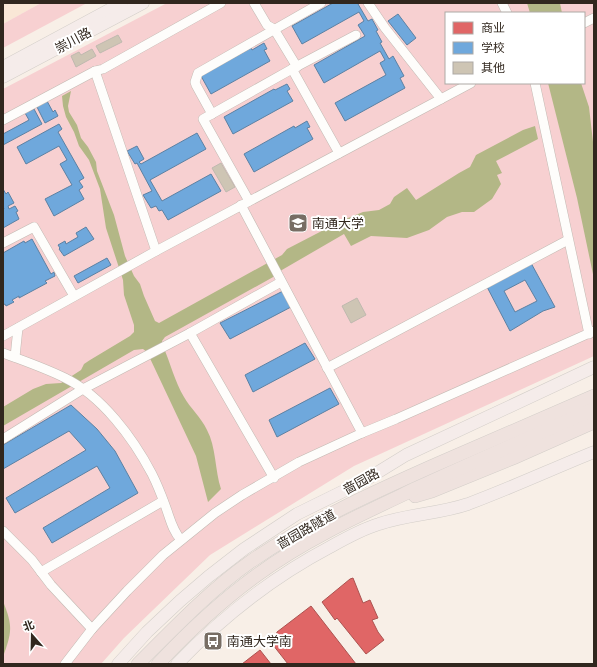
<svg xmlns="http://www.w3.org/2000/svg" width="597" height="667" font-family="Manrope,'Noto Sans SC',sans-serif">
<rect width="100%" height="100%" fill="#f8efe7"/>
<!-- built -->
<polygon fill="#f9e7d6" points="3,3 41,3 3,24"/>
<!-- green -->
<g fill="#f7d0d1" fill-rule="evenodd">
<polygon points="41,3 87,3 3,48 3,24"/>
<path d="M167 3H594V356L354 466 210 555 124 638 101 664H3V89ZM446 13H584V83H446Z"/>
</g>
<!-- water -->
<g fill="#b3b786">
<polygon points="527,3 560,3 562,13 530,13"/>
<polygon points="548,83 581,83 589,107 593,142 594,161 594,279 577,198"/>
<path d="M71 91 68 106 69 112 77 125 81 138 88 147 96 162 97 171 114 215 125 256 134 276 140 284 144 296 155 321 159 323 282 255 287 249 343 220 363 212 379 210 390 204 394 197 407 188 416 200 459 173 470 167 476 155 523 130 535 126 538 139 496 161 502 173 497 175 501 184 492 199 474 212H462L447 217 429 230 407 238 371 236 351 246 344 234 275 274V276L165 337 162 341 163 346C170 362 175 382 184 397 190 408 201 417 207 430 216 446 215 471 221 489L208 502 196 456 147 352 143 349 134 350 3 426V407L33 389 46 384 61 383 81 370 84 364 90 360 130 336 134 332V325L124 295 123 280 106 228 100 189 89 160 79 146 74 132 66 117 63 106 62 96Z"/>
<path d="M3 601C13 627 12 631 3 657Z"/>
</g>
<!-- shops -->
<g fill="#e06666" stroke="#ac5350">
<polygon points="353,578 363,603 370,600 378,618 372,620 378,632 384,640 366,654 337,618 335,620 322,602 350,579"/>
<polygon points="311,606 356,664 288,664 273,645 277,632"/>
<polygon points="260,650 271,664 242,664"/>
</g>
<!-- schools -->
<g fill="#6fa8dc" stroke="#5c81a3" fill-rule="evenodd">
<polygon points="333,3 361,3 358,4 368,21 372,19 378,30 376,31 382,42 380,43 389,59 393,56 404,76 400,78 405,88 345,121 335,103 386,75 380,63 385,60 380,51 324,83 314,65 365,36 358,25 364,21 359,12 302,44 292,26"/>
<polygon points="398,14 416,38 407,45 388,21"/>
<polygon points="264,43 267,49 264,50 270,61 211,94 201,76 251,48 252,50"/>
<polygon points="287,84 290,89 287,91 293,101 233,134 224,117 274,89 275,90"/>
<polygon points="47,101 53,112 55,110 58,116 45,123 37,107"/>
<polygon points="34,109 42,124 3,145 3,134 29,120 25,113"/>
<polygon points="307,121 310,127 307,128 313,139 254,172 244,154 294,126 295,128"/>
<polygon points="59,124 62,129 58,132 84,178 79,181 83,187 79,190 84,199 54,216 45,199 72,185 60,164 67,160 59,146 26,164 17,147"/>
<polygon points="197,133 206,149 150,180 162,201 211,174 221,191 168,220 162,210 159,211 156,206 151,208 143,195 152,191 137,163 135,164 127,151 137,146 144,159 139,162 141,164"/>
<polygon points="3,189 6,194 8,192 14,203 8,206 9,209 15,206 18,211 16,212 19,219 3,228 3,209 4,209 3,206"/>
<polygon points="86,227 94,239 64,256 59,249 60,248 58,245 65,241 66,244 78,237 76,233"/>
<polygon points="32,239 51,274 54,272 55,276 45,281 47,283 19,298 19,296 12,300 14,302 6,306 5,304 3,305 3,253 24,241 25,243"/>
<polygon points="107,258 111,265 78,283 74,276"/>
<path d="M531 263 555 307 543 311 510 331 486 285ZM525 280 537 301 515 312 504 291Z"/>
<polygon points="283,291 291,307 230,339 220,323"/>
<polygon points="305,343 315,359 253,392 245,375"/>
<polygon points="330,388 339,404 277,437 269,420"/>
<polygon points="71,405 97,429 115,451 138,493 52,543 43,528 110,488 97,466 15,513 6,498 86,450 69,431 3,469 3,445"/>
</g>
<!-- building -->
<g fill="#cec5b4" stroke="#bfb9af">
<polygon points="118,35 122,42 100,53 96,46"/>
<polygon points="92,49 96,56 76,67 71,56 79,52 81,55"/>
<polygon points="221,163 235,187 226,192 212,168"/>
<polygon points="357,298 366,315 351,323 342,306"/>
</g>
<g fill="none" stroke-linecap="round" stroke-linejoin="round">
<!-- minor casing -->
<g stroke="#c2b9b2" stroke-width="10">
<g id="minor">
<polyline points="254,3 267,25 274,29 297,67"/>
<polyline points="368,3 385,28 441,99"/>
<polyline points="502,3 507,13"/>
<polyline points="584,23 594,18"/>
<polyline points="292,69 356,35"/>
<polyline points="95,71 156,251"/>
<polyline points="535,83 589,334"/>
<polyline points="212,114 196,85 195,82 198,73 321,3"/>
<polyline points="3,120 95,71 103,69 221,3"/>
<polyline points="249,201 203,119 292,69 339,153"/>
<polyline points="241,205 362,433"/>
<polyline points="3,243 34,227 74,296"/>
<polyline points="190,333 274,478"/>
<polyline points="3,336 156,251 471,83"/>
<path d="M3 353C24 361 45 368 65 378 102 396 133 438 152 474 157 484 161 494 165 505 170 518 172 530 181 540"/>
<polyline points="15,357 18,328"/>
<polyline points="327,368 568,240"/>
<polyline points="3,439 83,389 190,333 281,282"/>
<polyline points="3,531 32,560 51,585 92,629"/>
<polyline points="41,572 163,501"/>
<polyline points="65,664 92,629 127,591 163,555 215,513 242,495 299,462 362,433 396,419 594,331"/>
</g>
</g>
<!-- major casing -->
<g stroke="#d3cec9" stroke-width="13">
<g id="major">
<polyline points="3,67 122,3"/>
<polyline points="3,77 143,3"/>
<polyline points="118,664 147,632 180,601 208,577 244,549 297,514 362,482 406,455 594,367"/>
<path d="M177 664C222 617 273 577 330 547 346 538 362 529 379 524 408 514 439 514 468 504 511 488 552 469 594 452"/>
</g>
</g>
<!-- highway casing -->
<g stroke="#d3cec9" stroke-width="14">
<g id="highway">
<polyline points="415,496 432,491 513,458 594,422"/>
<path d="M138 664C174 628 209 591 250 562 308 522 372 493 435 465 488 442 541 419 594 396"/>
<path d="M158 664C188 632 221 601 257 575 306 539 362 514 417 488 476 461 535 435 594 409"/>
</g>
</g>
<!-- minor -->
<use href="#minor" stroke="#fefdfb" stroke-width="9"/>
<!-- major -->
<use href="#major" stroke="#f5ecea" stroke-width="12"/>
<!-- highway -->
<use href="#highway" stroke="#efe2de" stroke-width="13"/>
</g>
<!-- icons -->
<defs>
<g id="university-square" transform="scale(1)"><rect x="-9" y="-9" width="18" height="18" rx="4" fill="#776d64" stroke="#fff"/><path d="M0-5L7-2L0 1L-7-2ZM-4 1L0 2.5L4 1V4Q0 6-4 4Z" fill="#fff"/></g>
<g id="bus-square" transform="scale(1)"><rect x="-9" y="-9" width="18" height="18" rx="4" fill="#776d64" stroke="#fff"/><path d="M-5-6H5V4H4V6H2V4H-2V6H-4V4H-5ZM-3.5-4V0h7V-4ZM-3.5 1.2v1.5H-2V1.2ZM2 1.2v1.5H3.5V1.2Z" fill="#fff"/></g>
</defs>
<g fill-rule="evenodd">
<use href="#university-square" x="298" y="223"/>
<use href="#bus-square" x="213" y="641"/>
</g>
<g text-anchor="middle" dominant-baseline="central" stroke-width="4" stroke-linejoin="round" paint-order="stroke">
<!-- street labels -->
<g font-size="13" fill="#31271e" stroke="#fff">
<text transform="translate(73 40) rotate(-28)">崇川路</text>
<text transform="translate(361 481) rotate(-29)">啬园路</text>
<text transform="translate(306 529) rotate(-30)">啬园路隧道</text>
</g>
<!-- poi labels -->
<g font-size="13" fill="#31271e" stroke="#fff" text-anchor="start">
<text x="312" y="223">南通大学</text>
<text x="227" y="641">南通大学南</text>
</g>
</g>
<!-- border -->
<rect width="597" height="667" fill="none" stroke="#31271e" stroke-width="8"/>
<!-- legend -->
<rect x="445" y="12" width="140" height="72" fill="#ffffff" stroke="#ada9a5"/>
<rect x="453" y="22" width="20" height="12" fill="#e06666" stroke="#ada9a5"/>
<text x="481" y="32" font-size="12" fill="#31271e">商业</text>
<rect x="453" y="42" width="20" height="12" fill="#6fa8dc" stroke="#ada9a5"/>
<text x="481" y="52" font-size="12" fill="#31271e">学校</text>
<rect x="453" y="62" width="20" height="12" fill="#cec5b4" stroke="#ada9a5"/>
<text x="481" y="72" font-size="12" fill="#31271e">其他</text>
<!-- north arrow -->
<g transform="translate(32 635) rotate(340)" stroke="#ffffff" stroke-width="3" paint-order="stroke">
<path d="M0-3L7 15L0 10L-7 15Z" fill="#31271e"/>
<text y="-6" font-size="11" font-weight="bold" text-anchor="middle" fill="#31271e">北</text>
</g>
</svg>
